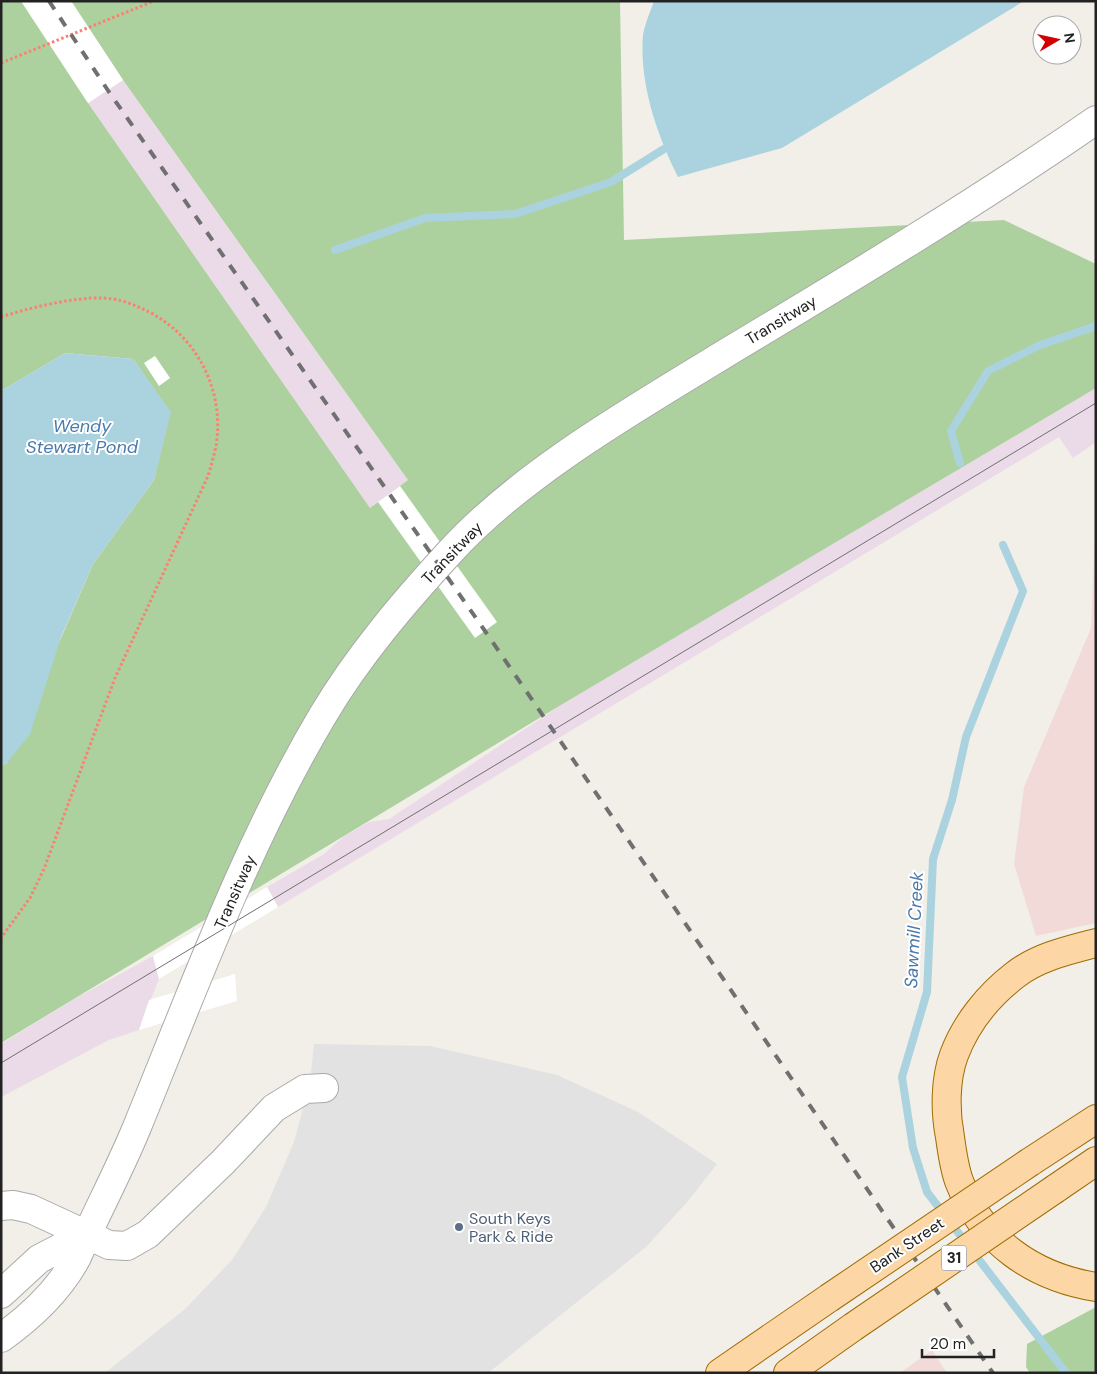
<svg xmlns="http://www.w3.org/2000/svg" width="1097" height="1374" font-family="'DM Sans',sans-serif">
<rect width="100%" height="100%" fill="#f2efe9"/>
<!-- commercial -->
<g fill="#f2dad9">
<polygon points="1096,509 1096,923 1036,936 1014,864 1024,787 1091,628"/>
<polygon points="932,1350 947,1373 900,1373"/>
</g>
<!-- industrial -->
<g fill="#ebdbe8">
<polygon points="123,80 408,480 370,508 88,103"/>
<polygon points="1096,388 1096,442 1073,458 1059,437 278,907 267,887 324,854 343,837 369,822 389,819 561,705"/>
<polygon points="153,956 159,979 139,1030 109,1040 1,1097 1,1044 76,998"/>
</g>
<!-- forest -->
<g fill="#add19e">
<polygon points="1,1 21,1 88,103 370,508 408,480 123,80 71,1 620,1 624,240 1004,220 1096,264 1096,388 561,705 1,1043 1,766 7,763 93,564 154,480 170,412 133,359 65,353 1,391"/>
<polygon points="1096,1307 1096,1373 1030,1373 1026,1367 1027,1344"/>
</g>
<!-- parking -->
<polygon fill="#e2e2e2" points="314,1044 430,1046 557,1075 638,1112 717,1164 688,1201 646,1247 488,1373 105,1373 185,1309 232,1260 266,1207 294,1142 310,1083"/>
<!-- water -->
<g fill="#aad3df">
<path d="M654 1H1024L782 148 678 177C657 135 639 83 643 35 645 24 650 12 654 1Z"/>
<polygon points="65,353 133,359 171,412 154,480 93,564 61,637 30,734 7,763 1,766 1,391"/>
</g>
<!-- pier -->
<g fill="#fff">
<polygon points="21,1 71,1 123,80 88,103"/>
<polygon points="155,356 170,378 159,386 144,363"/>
<polygon points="400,486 497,622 475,638 378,502"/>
<polygon points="267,887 278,907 159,979 153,956"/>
<polygon points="235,974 237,1001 139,1030 149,1000"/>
</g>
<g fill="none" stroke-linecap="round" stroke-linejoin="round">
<!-- stream -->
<g stroke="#aad3df" stroke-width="8">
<polyline points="335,250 425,218 515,214 611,182 664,149"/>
<polyline points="960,463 951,431 988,371 1040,345 1096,326"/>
<polyline points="1003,545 1023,591 966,737 952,800 933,859 927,992 902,1077 913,1148 927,1192 1066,1373"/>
</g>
<!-- minor casing -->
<g stroke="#a9a9a9" stroke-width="30">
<g id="minor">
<polyline points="1,1206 13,1205 31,1209 109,1245 127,1246 148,1234 223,1162 274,1108 305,1089 324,1088"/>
<polyline points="1,1294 39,1259 87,1234"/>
<path d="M1 1338C32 1316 60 1289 77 1257 96 1213 119 1171 137 1127 194 988 246 844 323 715 358 656 404 602 450 552 522 473 635 409 726 353 851 278 976 203 1096 120"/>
</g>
</g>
<!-- major casing -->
<g stroke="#a06b00" stroke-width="30">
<g id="major">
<path d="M1096 943C1069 950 1038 957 1015 975 989 995 966 1023 954 1055 945 1079 945 1112 950 1137 952 1152 954 1167 959 1181 982 1242 1034 1277 1096 1287"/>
<polyline points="1030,1162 1096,1119"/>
<polyline points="1055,1189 1096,1161"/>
<polyline points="720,1373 829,1298"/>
<polyline points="788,1373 853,1327"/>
</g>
</g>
<!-- path -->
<g stroke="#fa8072" stroke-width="3" stroke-dasharray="2.5 2.5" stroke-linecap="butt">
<polyline points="1,63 154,1"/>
<path d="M1 317C29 308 73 297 102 298 119 298 135 305 149 312 198 337 225 392 216 446 214 456 211 466 208 476L115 678 44 869 30 898 1 938"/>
</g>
<!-- minor -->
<use href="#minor" stroke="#fff" stroke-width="28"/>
<!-- major -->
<use href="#major" stroke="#fcd6a4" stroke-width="28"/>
<!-- tram -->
<polyline stroke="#707070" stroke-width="1" points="1,1063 1096,403"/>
<!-- rail -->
<polyline stroke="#707070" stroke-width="4" stroke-dasharray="10 10" stroke-linecap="butt" points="49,1 109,92 485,631 993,1373"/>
<!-- major-bridge casing -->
<g stroke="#a06b00" stroke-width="30" stroke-linecap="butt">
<g id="major-bridge">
<polyline points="829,1298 1030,1162"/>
<polyline points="853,1327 1055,1189"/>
</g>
</g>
<!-- major-bridge -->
<use href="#major-bridge" stroke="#fcd6a4" stroke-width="28"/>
</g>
<!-- markers -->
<circle fill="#5c6f8a" stroke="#fff" stroke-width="2" cx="459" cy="1227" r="5"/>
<g text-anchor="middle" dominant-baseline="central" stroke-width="4" stroke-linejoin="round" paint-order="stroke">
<!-- shield labels -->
<rect fill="#fff" stroke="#646464" stroke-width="1" x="941.5" y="1245.5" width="25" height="25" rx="4"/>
<g font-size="15" font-weight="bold" fill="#222">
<text x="954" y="1258">31</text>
</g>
<!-- street labels -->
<g font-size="16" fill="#222" stroke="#fff">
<text transform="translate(781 320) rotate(-31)">Transitway</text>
<text transform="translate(452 553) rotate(-46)">Transitway</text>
<text transform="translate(235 892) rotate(-66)">Transitway</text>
<text transform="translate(907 1245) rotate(-34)">Bank Street</text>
</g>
<!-- service labels -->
<g font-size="16" fill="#4e5e75" stroke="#fff" text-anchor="start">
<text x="469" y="1218">South Keys<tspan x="469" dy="18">Park &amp; Ride</tspan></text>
</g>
<!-- water labels -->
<g font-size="18" font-style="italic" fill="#4a7aab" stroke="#fff">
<text x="82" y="426">Wendy<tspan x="82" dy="21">Stewart Pond</tspan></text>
<text transform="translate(914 930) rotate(-87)">Sawmill Creek</text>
</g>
</g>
<!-- border -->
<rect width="1097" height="1374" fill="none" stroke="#222222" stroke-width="5"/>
<!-- north arrow -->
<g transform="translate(1057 40) rotate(81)"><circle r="24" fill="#ffffff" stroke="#a7a7a7"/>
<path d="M0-4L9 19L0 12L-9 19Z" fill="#d40000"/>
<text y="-8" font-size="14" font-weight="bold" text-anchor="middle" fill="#222222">N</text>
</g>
<!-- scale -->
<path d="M922 1349v8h72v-8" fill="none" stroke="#222222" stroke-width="2.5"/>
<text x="930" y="1349" font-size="15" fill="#222222" stroke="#ffffff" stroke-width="4" paint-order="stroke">20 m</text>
</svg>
